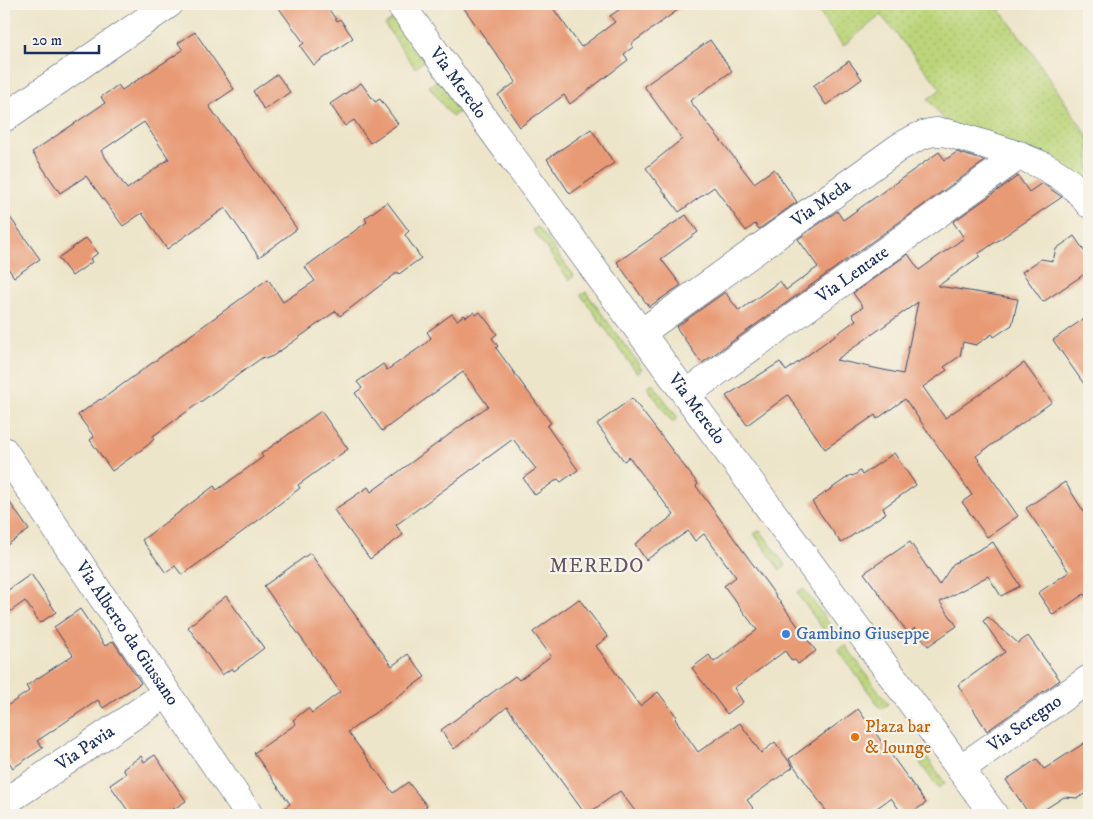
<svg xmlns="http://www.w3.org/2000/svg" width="1093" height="819" font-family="'IM FELL DW Pica',serif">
<defs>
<pattern id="grass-dots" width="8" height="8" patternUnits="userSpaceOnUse" patternTransform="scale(1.25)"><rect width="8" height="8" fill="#bcd57a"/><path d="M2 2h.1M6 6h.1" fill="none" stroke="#a1b76c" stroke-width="1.8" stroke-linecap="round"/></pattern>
</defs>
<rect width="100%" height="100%" fill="#f7f3e8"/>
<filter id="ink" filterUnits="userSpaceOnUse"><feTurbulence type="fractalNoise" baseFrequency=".02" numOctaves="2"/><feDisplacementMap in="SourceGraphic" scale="10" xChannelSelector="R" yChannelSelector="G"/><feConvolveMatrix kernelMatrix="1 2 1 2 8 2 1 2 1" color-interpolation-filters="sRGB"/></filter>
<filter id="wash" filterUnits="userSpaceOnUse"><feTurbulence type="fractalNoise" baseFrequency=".0096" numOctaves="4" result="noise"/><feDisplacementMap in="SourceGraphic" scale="20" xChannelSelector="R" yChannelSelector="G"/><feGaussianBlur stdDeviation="1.12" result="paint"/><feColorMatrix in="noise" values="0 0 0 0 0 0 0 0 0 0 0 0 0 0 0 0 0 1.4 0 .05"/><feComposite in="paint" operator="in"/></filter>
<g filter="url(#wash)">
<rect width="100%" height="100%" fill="#ede5c9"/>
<!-- grass -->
<g fill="url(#grass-dots)" stroke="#6c826c">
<polygon points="813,4 995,4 1027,45 1089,138 1089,190 945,121 928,99 941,89 881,15 843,46"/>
<polygon points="394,18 425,60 415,68 385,25"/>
<polygon points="439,79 461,110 452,117 429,86"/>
<polygon points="538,227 574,276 569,280 533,230"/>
<polygon points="586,292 642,369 637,373 581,295"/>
<polygon points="652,383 678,418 672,422 647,387"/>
<polygon points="760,530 786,566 780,570 754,534"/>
<polygon points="803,588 837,634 830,639 797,593"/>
<polygon points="845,645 888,704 881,709 838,650"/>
<polygon points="919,746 945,783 938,788 912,752"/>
</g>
<g id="blocks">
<!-- building -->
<g fill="#e89a74" fill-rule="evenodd">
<polygon points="276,4 325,4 337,21 340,19 353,38 314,65 300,46 304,43"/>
<polygon points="461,4 550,4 581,47 615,22 610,16 627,4 686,4 631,44 633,47 624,54 628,60 570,104 564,95 520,127 498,95 516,82"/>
<path d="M195 32 234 89 209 106 297 229 259 257 225 208 167 249 142 213 123 226 86 176 60 193 32 152 105 103 101 97 118 85 122 90 183 50 178 43ZM144 122 169 159 127 189 101 151Z"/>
<polygon points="710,40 732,71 690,101 754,183 774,169 797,202 759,229 755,224 746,231 714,187 679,212 646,168 682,139 644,86"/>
<polygon points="849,61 862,79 826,105 813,86"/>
<polygon points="277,74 290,92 264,110 253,91"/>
<polygon points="361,83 375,102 380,99 398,124 370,143 354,120 345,126 330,104"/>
<polygon points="591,129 614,163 570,194 547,159"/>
<polygon points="939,152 945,160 957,152 985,161 702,363 700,361 676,327 725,292 739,311 780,281 786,290 818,267 798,239 837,211 843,220"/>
<path d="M1018 176 1029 192 1042 183 1062 197 978 254 980 256 938 286 1018 299 1012 325 994 337 992 334 976 345 963 342 960 356 944 367 947 370 923 387 945 418 1024 363 1052 402 976 456 1018 516 987 537 962 502 972 495 905 399 877 419 875 415 825 449 788 395 747 425 726 396 780 362 786 371 856 320 852 314 863 307 853 293 908 254 919 270 964 238 953 222ZM918 302 903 374 836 360Z"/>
<polygon points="387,202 409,231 405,235 421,258 399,274 398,272 340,316 336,311 273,356 265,359 263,357 153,436 154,439 148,445 112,471 90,440 94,437 78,415 100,399 101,400 268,279 283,302 315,281 305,267 367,222 365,218"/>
<polygon points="4,209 40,259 14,277 4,262"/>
<polygon points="686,215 698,232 661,259 681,285 649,307 617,262"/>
<polygon points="1074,236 1089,258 1089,271 1043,302 1022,272 1041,259 1053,261 1056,249"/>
<polygon points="86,238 98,253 90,259 92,262 72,276 58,258"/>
<polygon points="474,312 476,315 480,312 497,334 492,338 498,346 496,348 551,423 547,426 578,470 561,482 558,479 535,495 523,478 536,469 513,439 396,525 403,535 370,559 334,510 368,487 371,492 488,406 463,372 382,431 355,393 362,388 357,382 383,364 387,370 425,344 431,338 427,332 452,314 457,320 464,315 466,317"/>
<polygon points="1089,315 1089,391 1053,340"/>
<polygon points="632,398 698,484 696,486 816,651 798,664 795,660 792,661 785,651 734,688 743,702 727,714 692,668 709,655 714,662 757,630 724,586 736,577 704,534 695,541 688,531 646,560 635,544 674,515 629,457 624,461 597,424"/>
<polygon points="321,411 348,449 298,485 300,488 256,522 182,575 175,566 166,573 142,540 214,486 217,490 263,457 261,454"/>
<polygon points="894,453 916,485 883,508 886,513 841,543 812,502 851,475 853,476 860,471 862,475"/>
<polygon points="1065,482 1089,520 1089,602 1084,594 1053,615 1038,593 1069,572 1026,508"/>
<polygon points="4,494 29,530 4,547"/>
<polygon points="910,542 939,585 953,564 993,542 1020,586 1001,596 988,576 940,602 957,626 928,646 915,628 908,633 864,573"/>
<polygon points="310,553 392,666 408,654 425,677 348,732 393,793 408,782 427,806 414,815 275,815 290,804 254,753 296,724 293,720 308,708 312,713 340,692 264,586"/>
<polygon points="31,574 56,612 40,623 25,601 4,616 4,593"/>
<polygon points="226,596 264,648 234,671 232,668 222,675 188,627"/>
<polygon points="579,599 608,637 596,646 640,706 658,692 677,717 675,719 698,752 740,723 761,753 775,742 793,767 747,800 758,815 638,815 620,791 586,815 507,707 454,749 441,730 515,676 519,680 551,656 533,632"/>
<polygon points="80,609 105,646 113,641 141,683 103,708 98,700 37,741 43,748 13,768 4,754 4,708 29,691 26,686 73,655 54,627"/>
<polygon points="988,617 1018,643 1028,636 1060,680 987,731 958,685 1005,652 983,621"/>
<polygon points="858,709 926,803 908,815 903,815 891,798 867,815 829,815 789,759"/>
<polygon points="1089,740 1089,791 1078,798 1064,797 1036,815 1030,815 1006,780 1037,759 1044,769"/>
<polygon points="155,755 186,801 164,815 131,815 110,785 126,774 123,769 141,756 144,762"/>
</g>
</g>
</g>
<g filter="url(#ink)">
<use href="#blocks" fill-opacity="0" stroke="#3a4a6e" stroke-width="1"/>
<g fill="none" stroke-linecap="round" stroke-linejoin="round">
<!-- minor casing -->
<g stroke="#3a4a6e" stroke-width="29">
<g id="minor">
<path id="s1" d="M400 4 994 815"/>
<polyline points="4,118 169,4"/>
<path id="s2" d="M641 333 898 148C910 141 925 131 940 132 953 133 966 139 977 142 1018 155 1064 167 1089 204"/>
<path id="s3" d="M686 394 1020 155"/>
<path id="s4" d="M4 451 249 815"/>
<path id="s5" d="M960 769 1089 679"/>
<path id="s6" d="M4 803 167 693"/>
</g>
</g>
<!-- minor -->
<use href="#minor" stroke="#fff" stroke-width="28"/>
</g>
</g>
<!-- markers -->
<circle fill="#3f7fe0" stroke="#f7f3e8" stroke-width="2" cx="786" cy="634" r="5"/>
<circle fill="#e8710a" stroke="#f7f3e8" stroke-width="2" cx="855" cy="737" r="5"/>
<g text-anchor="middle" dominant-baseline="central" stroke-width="4.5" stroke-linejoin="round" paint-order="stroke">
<!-- street labels -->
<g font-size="18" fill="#1b2f5e" stroke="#f7f3e8">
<text stroke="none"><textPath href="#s1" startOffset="98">Via Meredo</textPath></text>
<text stroke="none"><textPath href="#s2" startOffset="222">Via Meda</textPath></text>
<text stroke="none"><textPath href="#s3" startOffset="205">Via Lentate</textPath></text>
<text stroke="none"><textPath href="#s1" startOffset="502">Via Meredo</textPath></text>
<text stroke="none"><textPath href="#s4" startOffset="220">Via Alberto da Giussano</textPath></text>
<text stroke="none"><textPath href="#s5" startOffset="79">Via Seregno</textPath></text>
<text stroke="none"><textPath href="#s6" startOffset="98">Via Pavia</textPath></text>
</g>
<!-- shop labels -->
<g font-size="18" fill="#366cbe" stroke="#f7f3e8" text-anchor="start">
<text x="796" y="634">Gambino Giuseppe</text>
</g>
<!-- food labels -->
<g font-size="18" fill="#c56008" stroke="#f7f3e8" text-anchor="start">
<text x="865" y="727">Plaza bar<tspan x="865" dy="21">&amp; lounge</tspan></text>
</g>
<!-- quarter labels -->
<g font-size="20" letter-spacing="1" fill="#635466" stroke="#f7f3e8">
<text x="597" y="566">MEREDO</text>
</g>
</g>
<!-- margin -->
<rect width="1093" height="819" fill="none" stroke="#f7f3e8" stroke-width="20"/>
<!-- scale -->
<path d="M25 45v8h74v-8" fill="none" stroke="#1b2f5e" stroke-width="2.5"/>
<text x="32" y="45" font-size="15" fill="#1b2f5e" stroke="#f7f3e8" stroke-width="4" paint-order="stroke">20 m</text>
</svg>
